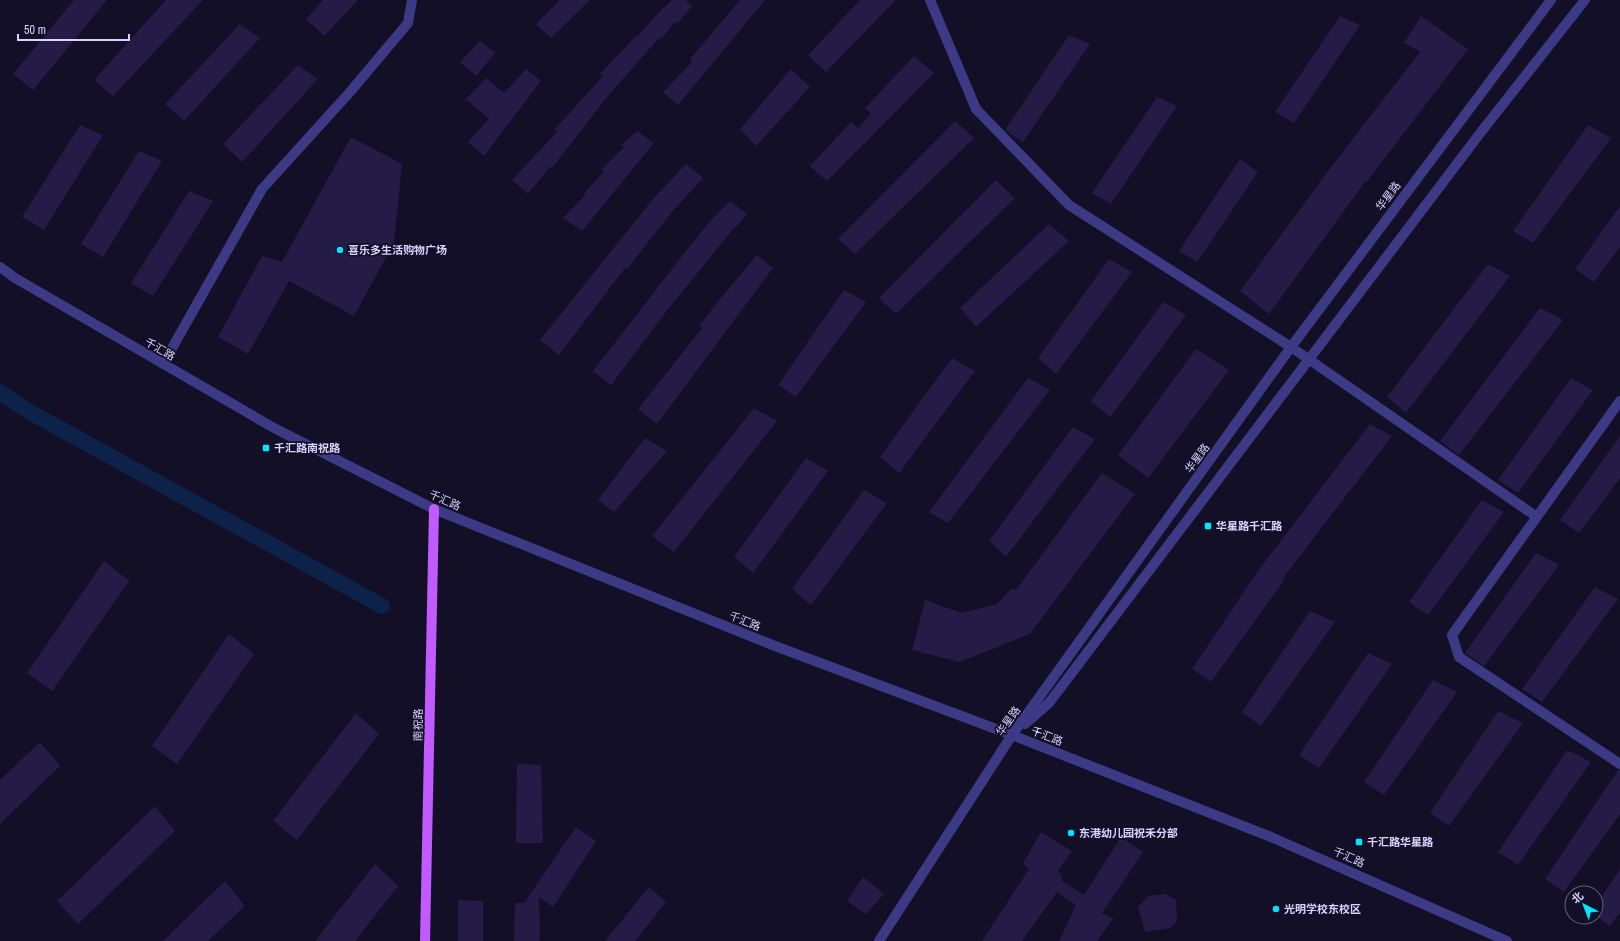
<svg xmlns="http://www.w3.org/2000/svg" width="1620" height="941" font-family="'Archivo Narrow','Noto Sans SC',sans-serif">
<rect width="100%" height="100%" fill="#130f26"/>
<g fill="none" stroke-linecap="round" stroke-linejoin="round">
<!-- canal -->
<polyline stroke="#0c2248" stroke-width="16" points="0,392 28,411 382,606"/>
</g>
<!-- building -->
<g fill="#241b47">
<polygon points="74,0 107,0 33,90 13,74"/>
<polygon points="166,0 203,0 113,96 94,80"/>
<polygon points="323,0 358,0 324,36 306,19"/>
<polygon points="560,0 590,0 551,38 536,24"/>
<polygon points="672,0 686,0 692,6 677,24 675,22 661,39 659,38 607,97 552,168 550,167 528,194 512,180 557,132 554,130 603,76 600,74 637,35 638,36 659,12"/>
<polygon points="740,0 765,0 678,105 663,92 692,62 690,59"/>
<polygon points="860,0 896,0 826,72 808,55"/>
<polygon points="1340,16 1360,25 1294,123 1275,112"/>
<polygon points="1421,16 1468,49 1366,183 1365,182 1269,314 1240,291 1331,167 1420,52 1404,43"/>
<polygon points="240,24 260,38 184,121 165,104"/>
<polygon points="1069,35 1090,44 1023,142 1005,130"/>
<polygon points="480,41 495,53 476,76 460,62"/>
<polygon points="914,56 934,73 827,181 810,166 851,122 858,128 871,114 865,108"/>
<polygon points="298,65 318,79 242,162 223,144"/>
<polygon points="526,69 541,81 484,156 468,142 489,119 466,99 486,78 504,93"/>
<polygon points="791,69 810,87 756,146 740,129"/>
<polygon points="1157,97 1177,106 1111,204 1092,193"/>
<polygon points="955,121 974,138 855,254 838,239"/>
<polygon points="80,125 103,135 44,230 22,217"/>
<polygon points="1588,125 1611,138 1533,243 1513,231"/>
<polygon points="637,131 654,143 582,231 563,218 586,194 584,193 604,172 601,170 624,147 621,145"/>
<polygon points="351,137 402,164 394,243 354,316 289,281 248,354 218,337 262,256 282,262"/>
<polygon points="139,151 162,161 103,257 81,244"/>
<polygon points="1240,159 1258,172 1197,262 1179,251"/>
<polygon points="686,164 703,178 671,213 627,269 625,268 559,355 540,340 653,199"/>
<polygon points="996,180 1015,198 896,314 879,298"/>
<polygon points="189,191 213,201 153,296 131,283"/>
<polygon points="730,201 747,214 735,228 734,228 669,308 611,385 593,371 689,247 711,220"/>
<polygon points="1620,206 1620,247 1594,282 1575,269"/>
<polygon points="1049,224 1069,241 976,327 960,308"/>
<polygon points="757,255 773,268 657,424 638,409 702,328 699,326 719,300"/>
<polygon points="1109,259 1132,272 1056,374 1038,358"/>
<polygon points="1488,264 1510,276 1406,413 1387,397"/>
<polygon points="844,290 866,302 796,397 778,385"/>
<polygon points="1163,302 1186,315 1110,417 1091,401"/>
<polygon points="1540,308 1563,320 1459,455 1440,441"/>
<polygon points="1196,349 1229,370 1148,478 1118,455"/>
<polygon points="952,358 975,371 899,473 880,457"/>
<polygon points="1028,378 1050,390 948,523 929,512"/>
<polygon points="1571,378 1593,390 1518,493 1498,480"/>
<polygon points="754,408 777,421 674,552 652,536"/>
<polygon points="1370,424 1392,436 1283,578 1285,579 1211,682 1192,669 1260,568"/>
<polygon points="1073,427 1095,439 1006,557 989,541"/>
<polygon points="1620,436 1620,478 1579,533 1560,520"/>
<polygon points="645,438 667,451 614,512 598,500"/>
<polygon points="806,458 828,471 753,573 734,557"/>
<polygon points="1102,473 1135,494 1030,634 960,662 912,650 925,600 962,613 997,604 1012,588 1016,590"/>
<polygon points="864,490 887,503 811,605 792,589"/>
<polygon points="1482,500 1504,512 1428,615 1409,602"/>
<polygon points="1536,553 1559,565 1484,666 1465,653"/>
<polygon points="104,561 129,581 52,691 27,673"/>
<polygon points="1595,587 1618,599 1542,702 1522,689"/>
<polygon points="1310,611 1335,622 1261,726 1242,712"/>
<polygon points="229,634 254,654 177,764 152,746"/>
<polygon points="1368,653 1392,664 1319,768 1299,755"/>
<polygon points="1433,680 1457,692 1384,795 1364,782"/>
<polygon points="1498,711 1523,723 1449,826 1430,813"/>
<polygon points="356,713 379,734 297,840 273,821"/>
<polygon points="40,742 60,766 0,824 0,780"/>
<polygon points="1567,750 1591,762 1518,865 1498,852"/>
<polygon points="517,764 541,765 543,843 516,843"/>
<polygon points="1618,770 1620,770 1620,814 1564,892 1545,879"/>
<polygon points="155,806 175,831 78,924 57,901"/>
<polygon points="576,827 596,841 553,907 539,897 540,941 514,941 515,903 524,903"/>
<polygon points="1041,832 1072,851 1058,871 1062,876 1062,881 1084,895 1121,837 1143,852 1102,913 1113,919 1097,941 1059,941 1076,905 1057,892 1022,941 982,941 1029,869 1023,863"/>
<polygon points="375,864 398,886 355,941 315,941"/>
<polygon points="1620,869 1620,912 1610,926 1596,916 1596,905"/>
<polygon points="863,877 884,894 866,914 847,901"/>
<polygon points="225,881 245,906 208,941 163,941"/>
<polygon points="649,887 666,902 635,941 605,941"/>
<polygon points="1165,894 1176,900 1177,921 1170,928 1145,932 1138,907 1148,896"/>
<polygon points="458,900 483,901 483,941 458,941"/>
</g>
<g fill="none" stroke-linecap="round" stroke-linejoin="round">
<!-- minor -->
<g stroke="#3d3a85" stroke-width="10">
<polyline points="930,0 976,109 1069,205 1291,347 1537,517"/>
<polyline points="0,267 15,278 274,428 434,509 775,646 1012,735 1271,837 1507,941"/>
<polyline points="163,364 262,189 350,92 408,23 412,0"/>
<polyline points="1620,401 1452,635 1459,657 1620,764"/>
<polyline points="1025,724 1049,703 1481,132 1585,0"/>
<polyline points="879,941 1012,735 1291,347 1551,0"/>
</g>
<!-- major -->
<polyline stroke="#c25bff" stroke-width="10" points="425,941 434,509"/>
</g>
<!-- markers -->
<g fill="#00e5ff" stroke="#130f26" stroke-width="1.5">
<circle cx="340" cy="250" r="4"/>
<rect x="262" y="444" width="8" height="8" rx="2"/>
<rect x="1204" y="522" width="8" height="8" rx="2"/>
<circle cx="1071" cy="833" r="4"/>
<rect x="1355" y="838" width="8" height="8" rx="2"/>
<circle cx="1276" cy="909" r="4"/>
</g>
<g text-anchor="middle" dominant-baseline="central" stroke-width="3.5" stroke-linejoin="round" paint-order="stroke">
<!-- street labels -->
<g font-size="11" fill="#d9d4ff" stroke="#130f26">
<text transform="translate(1388 196) rotate(-53)">华星路</text>
<text transform="translate(160 349) rotate(30)">千汇路</text>
<text transform="translate(1197 458) rotate(-54)">华星路</text>
<text transform="translate(445 500) rotate(24)">千汇路</text>
<text transform="translate(745 621) rotate(22)">千汇路</text>
<text transform="translate(1008 721) rotate(-55)">华星路</text>
<text transform="translate(418 725) rotate(-89)">南祝路</text>
<text transform="translate(1047 736) rotate(21)">千汇路</text>
<text transform="translate(1349 857) rotate(24)">千汇路</text>
</g>
<!-- poi labels -->
<g font-size="11" font-weight="bold" fill="#d9d4ff" stroke="#130f26" text-anchor="start">
<text x="348" y="250">喜乐多生活购物广场</text>
<text x="274" y="448">千汇路南祝路</text>
<text x="1216" y="526">华星路千汇路</text>
<text x="1079" y="833">东港幼儿园祝禾分部</text>
<text x="1367" y="842">千汇路华星路</text>
<text x="1284" y="909">光明学校东校区</text>
</g>
</g>
<!-- north arrow -->
<g transform="translate(1584 905) rotate(318)"><circle r="19" fill="#130f26" stroke="#625e7d"/>
<path d="M0-3L7 15L0 10L-7 15Z" fill="#00e5ff"/>
<text y="-6" font-size="11" font-weight="bold" text-anchor="middle" fill="#d9d4ff">北</text>
</g>
<!-- scale -->
<path d="M18 34v6h111v-6" fill="none" stroke="#d9d4ff" stroke-width="2"/>
<text x="24" y="34" font-size="12" fill="#d9d4ff" stroke="#130f26" stroke-width="3" paint-order="stroke">50 m</text>
</svg>
